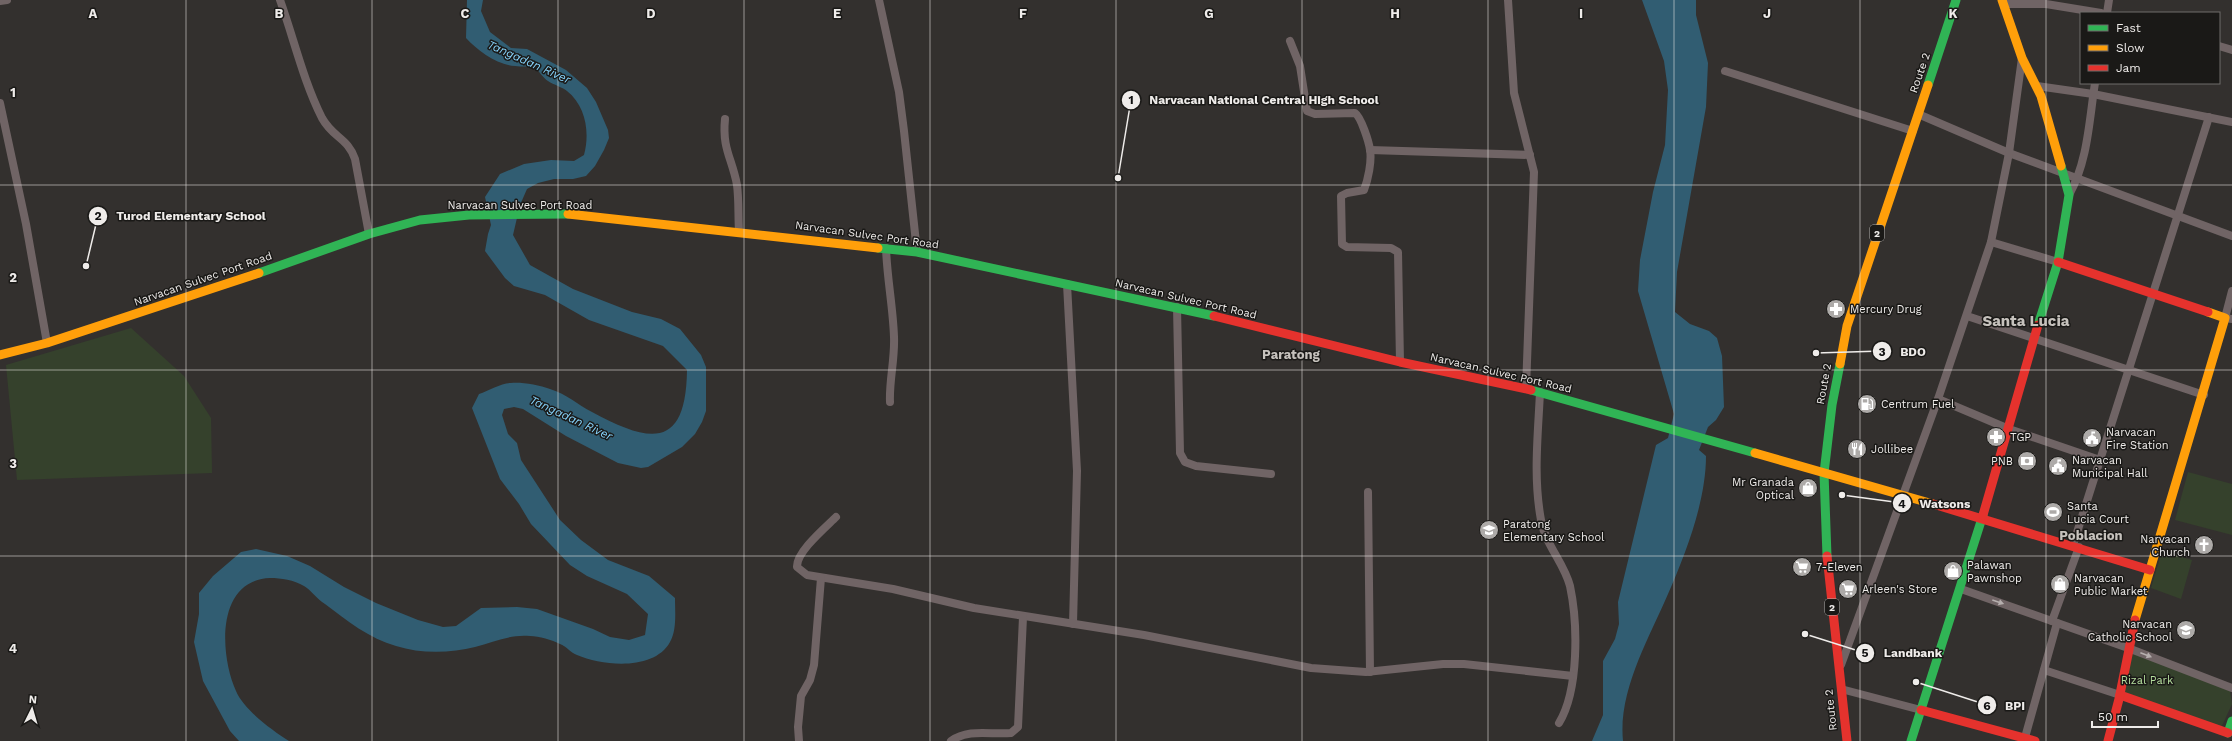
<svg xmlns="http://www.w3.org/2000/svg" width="2232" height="741" font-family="'Work Sans',sans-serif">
<rect width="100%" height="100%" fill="#33302e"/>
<!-- green -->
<g fill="#35412c">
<polygon points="131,328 184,376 211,418 212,473 17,480 6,365"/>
<polygon points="2188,472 2232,484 2232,535 2175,520"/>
<polygon points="2162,551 2192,560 2181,599 2151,588"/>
<polygon points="2131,652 2230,691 2232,704 2221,728 2123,693"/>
</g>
<!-- water -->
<g fill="#315d72">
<path d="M467 0H483L481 11 490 32 511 48 527 49 566 70 587 88 596 102 608 130 609 138 604 150 595 166 586 176 573 179H554L538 183 527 189 520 205 513 235 530 265 573 289 632 312 661 319 680 329 701 355 706 367V411L702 422 695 434 682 447 648 467 641 468 618 463 566 436 523 409 514 407 504 409 502 415 508 434 517 443 521 460 560 520 581 540 608 560 649 576 675 598C675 611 677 630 670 642 654 671 603 666 577 655 571 653 566 646 560 644 552 640 539 636 530 636 511 634 494 642 475 647 451 653 421 654 396 646 370 639 346 620 325 604 317 599 311 590 304 586 294 580 281 578 270 578 215 580 220 656 236 691 244 710 272 730 289 741H239L230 731 203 681 194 642 199 614V593L213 576 241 552 256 549 287 556 310 566 344 587 376 603 418 620 443 627 456 626 481 608 517 607 537 609 593 629 610 637 629 640 645 635 648 614 627 594 587 576 570 565 531 524 519 504 500 479 472 408 479 394C489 391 501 383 511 383 522 382 539 385 550 389 567 394 578 405 592 412 651 444 686 449 687 370L663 346 589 320 545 295 514 286 505 278 485 251 488 234 491 225 485 197 500 174 524 164 551 160 574 161 584 155C590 133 586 106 567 91 562 87 554 85 548 81 543 78 539 71 535 67 528 66 522 67 515 66 497 65 478 51 466 38Z"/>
<path d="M1642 0H1696V15L1708 63 1706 107 1677 272 1675 312 1690 324 1709 331 1717 338 1722 356 1724 407 1716 420 1708 427 1699 450 1706 456C1706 501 1686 553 1668 594 1649 638 1618 691 1623 741H1592L1603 715V661L1615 639 1619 624 1618 602 1656 445 1668 438 1674 414 1638 291 1640 260 1653 192 1665 145 1668 90 1664 61Z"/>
</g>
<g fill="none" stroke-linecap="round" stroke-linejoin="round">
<!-- street -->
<g stroke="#706465" stroke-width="8">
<path d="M280 0C294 39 303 80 322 118 333 138 348 138 355 159L369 234"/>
<polyline points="879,0 899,92 904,131 917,252"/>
<polyline points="1508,0 1514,93 1534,172 1526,389"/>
<polyline points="0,1 7,0"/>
<polyline points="2004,4 2046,4 2101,13"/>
<polyline points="2107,13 2109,0"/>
<path d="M1290 41 1300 66 1307 111 1315 114 1355 113C1361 117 1369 142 1370 150 1372 161 1368 180 1364 190L1347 193 1341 196 1342 244 1347 247 1391 248 1398 252 1400 362"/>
<polyline points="2219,46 2232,50"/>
<polyline points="1725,71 1913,131"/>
<polyline points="2037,86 2093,94 2232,122"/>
<polyline points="0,103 26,224 47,343"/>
<polyline points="1918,114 2009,153 2232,236"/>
<path d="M725 119C722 149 732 158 737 185 739 200 738 216 739 231"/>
<polyline points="1370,150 1530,155"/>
<path d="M2069 195C2088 161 2089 121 2095 83"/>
<polyline points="1991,242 2058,262"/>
<path d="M886 248C887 278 893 307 894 337 895 359 889 381 890 402"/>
<polyline points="1067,284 1077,471 1073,624"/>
<polyline points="2232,291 2225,318 2232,319"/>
<polyline points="1177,307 1180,453 1185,462 1196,466 1271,474"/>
<polyline points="1967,316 2204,395"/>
<path d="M1540 392C1538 435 1533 477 1541 520 1545 544 1564 563 1570 586 1578 624 1579 690 1559 723"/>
<polyline points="1938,399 2009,429 2100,460"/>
<polyline points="1368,492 1370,672"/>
<path d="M836 517C826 527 796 552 797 567L807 575 893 589 974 608 1144 635 1311 668 1366 672 1443 664H1464L1573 676"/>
<polyline points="2073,545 2209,117"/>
<polyline points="1961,589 2128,648 2232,688"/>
<polyline points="2052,621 2079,547"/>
<polyline points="1841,665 1938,399 1991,242 2009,153 2022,58"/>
<polyline points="2044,670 2120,695"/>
<polyline points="1841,689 1921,710"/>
<polyline points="799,741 798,727 801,696 810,680 814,665 821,578"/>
<path d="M951 741C969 728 991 735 1011 733L1018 727 1023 617"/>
<polyline points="2024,741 2057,623"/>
</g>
<!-- fast -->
<g stroke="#30b455" stroke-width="9">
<polyline points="1928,85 1956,0"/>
<polyline points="878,248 917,252 1214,316"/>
<polyline points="259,273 369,234 420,220 469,215 568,214"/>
<polyline points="2038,325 2058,262 2069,195 2061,166"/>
<polyline points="1531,390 1755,453"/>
<polyline points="1827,556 1824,473 1832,405 1840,364"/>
<polyline points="2228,733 2232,721"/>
<polyline points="1911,741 1983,515"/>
</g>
<!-- slow -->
<g stroke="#ff9f0a" stroke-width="9">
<polyline points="2002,0 2022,58 2041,96 2061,166"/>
<polyline points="568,214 878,248"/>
<polyline points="0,355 47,343 259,273"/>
<polyline points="1840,364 1847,326 1928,85"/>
<polyline points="1755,453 1933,504"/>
<polyline points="2135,620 2225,318 2208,312"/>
</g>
<!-- jam -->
<g stroke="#e5322d" stroke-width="9">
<polyline points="2058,262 2208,312"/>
<polyline points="1214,316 1400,362 1531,390"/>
<polyline points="1933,504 2150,570"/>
<polyline points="1983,515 2038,325"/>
<polyline points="1827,556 1847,741"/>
<polyline points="2120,695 2228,733"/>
<polyline points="1921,710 2035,741"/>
<polyline points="2108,741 2119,699 2135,620"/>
</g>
</g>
<!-- one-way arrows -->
<defs><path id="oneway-solid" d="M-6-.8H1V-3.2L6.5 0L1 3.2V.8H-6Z"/></defs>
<g fill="#b6afae">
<use href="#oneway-solid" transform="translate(1998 602) rotate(19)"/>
<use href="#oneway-solid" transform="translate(2146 655) rotate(21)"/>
</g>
<!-- grid -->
<path fill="none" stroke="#efecea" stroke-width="1" stroke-opacity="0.55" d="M186 0V741M372 0V741M558 0V741M744 0V741M930 0V741M1116 0V741M1302 0V741M1488 0V741M1674 0V741M1860 0V741M2046 0V741M0 185H2232M0 370H2232M0 556H2232"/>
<!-- icons -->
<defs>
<g id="pharmacy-disc" transform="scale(1)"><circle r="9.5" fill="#adaaa8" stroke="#1a1917"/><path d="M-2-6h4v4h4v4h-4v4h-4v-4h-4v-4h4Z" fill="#fff"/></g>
<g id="fuel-disc" transform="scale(1)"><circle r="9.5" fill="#adaaa8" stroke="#1a1917"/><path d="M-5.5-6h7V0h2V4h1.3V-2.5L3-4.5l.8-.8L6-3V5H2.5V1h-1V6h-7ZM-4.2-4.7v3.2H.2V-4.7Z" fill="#fff"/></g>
<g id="civic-disc" transform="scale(1)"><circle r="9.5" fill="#adaaa8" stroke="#1a1917"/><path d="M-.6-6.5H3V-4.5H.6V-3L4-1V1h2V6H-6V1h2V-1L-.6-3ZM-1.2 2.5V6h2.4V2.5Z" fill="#fff"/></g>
<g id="restaurant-disc" transform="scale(1)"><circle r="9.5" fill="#adaaa8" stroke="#1a1917"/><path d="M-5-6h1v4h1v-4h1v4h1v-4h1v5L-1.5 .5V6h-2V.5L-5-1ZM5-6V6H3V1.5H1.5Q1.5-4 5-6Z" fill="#fff"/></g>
<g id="bank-disc" transform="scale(1)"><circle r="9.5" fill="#adaaa8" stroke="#1a1917"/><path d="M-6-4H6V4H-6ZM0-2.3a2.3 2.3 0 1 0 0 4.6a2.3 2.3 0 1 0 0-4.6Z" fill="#fff"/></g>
<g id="shop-disc" transform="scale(1)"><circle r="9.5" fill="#adaaa8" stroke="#1a1917"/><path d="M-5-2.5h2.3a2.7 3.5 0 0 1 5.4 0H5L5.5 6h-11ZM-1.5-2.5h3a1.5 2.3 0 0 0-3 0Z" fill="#fff"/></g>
<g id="stadium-disc" transform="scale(1)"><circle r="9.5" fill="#adaaa8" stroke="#1a1917"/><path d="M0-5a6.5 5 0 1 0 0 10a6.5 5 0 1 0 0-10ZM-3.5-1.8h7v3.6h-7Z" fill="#fff"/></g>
<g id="school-disc" transform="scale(1)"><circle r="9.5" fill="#adaaa8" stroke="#1a1917"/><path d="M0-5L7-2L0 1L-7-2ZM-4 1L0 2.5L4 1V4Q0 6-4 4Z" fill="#fff"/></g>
<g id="church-disc" transform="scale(1)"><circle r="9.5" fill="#adaaa8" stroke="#1a1917"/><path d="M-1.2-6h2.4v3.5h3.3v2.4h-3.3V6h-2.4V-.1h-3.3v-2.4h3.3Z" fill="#fff"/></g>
<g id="supermarket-disc" transform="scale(1)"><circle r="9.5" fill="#adaaa8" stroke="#1a1917"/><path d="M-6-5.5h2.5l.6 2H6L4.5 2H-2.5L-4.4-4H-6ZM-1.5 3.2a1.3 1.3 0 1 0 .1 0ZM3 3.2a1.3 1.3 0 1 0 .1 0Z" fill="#fff"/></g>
</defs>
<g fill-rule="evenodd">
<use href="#pharmacy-disc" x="1836" y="309"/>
<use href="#fuel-disc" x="1867" y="404"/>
<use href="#pharmacy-disc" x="1996" y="437"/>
<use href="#civic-disc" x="2092" y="438"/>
<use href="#restaurant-disc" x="1857" y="449"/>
<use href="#bank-disc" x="2027" y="461"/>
<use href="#civic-disc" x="2058" y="466"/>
<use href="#shop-disc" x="1808" y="488"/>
<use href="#stadium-disc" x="2053" y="512"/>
<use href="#school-disc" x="1489" y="530"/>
<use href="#church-disc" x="2204" y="545"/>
<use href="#supermarket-disc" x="1802" y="567"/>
<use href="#shop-disc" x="1953" y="571"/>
<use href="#shop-disc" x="2060" y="584"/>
<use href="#supermarket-disc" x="1848" y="589"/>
<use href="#school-disc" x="2186" y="630"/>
</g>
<g text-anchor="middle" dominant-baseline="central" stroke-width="3" stroke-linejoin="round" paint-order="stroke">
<!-- shield labels -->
<g fill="#1a1917" stroke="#afadab" stroke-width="1">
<rect x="1870" y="225" width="14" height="16" rx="3"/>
<rect x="1825" y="599" width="14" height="16" rx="3"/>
</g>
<g font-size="10" font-weight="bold" fill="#efecea">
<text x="1877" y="233">2</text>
<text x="1832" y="607">2</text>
</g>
<!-- street labels -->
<g font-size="11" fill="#efecea" stroke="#1a1917">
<text transform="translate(1920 73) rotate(-71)">Route 2</text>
<text x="520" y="205">Narvacan Sulvec Port Road</text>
<text transform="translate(867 235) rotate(8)">Narvacan Sulvec Port Road</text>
<text transform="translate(203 279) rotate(-19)">Narvacan Sulvec Port Road</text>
<text transform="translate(1186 299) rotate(13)">Narvacan Sulvec Port Road</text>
<text transform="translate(1501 373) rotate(13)">Narvacan Sulvec Port Road</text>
<text transform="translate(1824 384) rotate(-80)">Route 2</text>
<text transform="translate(1831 710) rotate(-96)">Route 2</text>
</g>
<!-- poi labels -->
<g font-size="11" fill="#efecea" stroke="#1a1917" text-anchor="start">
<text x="1850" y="309">Mercury Drug</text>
<text x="1881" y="404">Centrum Fuel</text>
<text x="2106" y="432">Narvacan<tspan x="2106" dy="13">Fire Station</tspan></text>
<text x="2010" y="437">TGP</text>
<text x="1871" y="449">Jollibee</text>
<text x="2072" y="460">Narvacan<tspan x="2072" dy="13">Municipal Hall</tspan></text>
<text x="2013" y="461" text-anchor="end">PNB</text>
<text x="1794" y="482" text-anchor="end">Mr Granada<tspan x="1794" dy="13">Optical</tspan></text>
<text x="2067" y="506">Santa<tspan x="2067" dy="13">Lucia Court</tspan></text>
<text x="1503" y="524">Paratong<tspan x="1503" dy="13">Elementary School</tspan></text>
<text x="2190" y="539" text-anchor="end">Narvacan<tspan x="2190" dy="13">Church</tspan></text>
<text x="1967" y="565">Palawan<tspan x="1967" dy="13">Pawnshop</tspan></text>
<text x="1816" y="567">7-Eleven</text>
<text x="2074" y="578">Narvacan<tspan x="2074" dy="13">Public Market</tspan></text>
<text x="1862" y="589">Arleen's Store</text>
<text x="2172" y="624" text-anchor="end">Narvacan<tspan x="2172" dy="13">Catholic School</tspan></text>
</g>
<!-- park labels -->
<g font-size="11" fill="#b4dd9d" stroke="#1a1917">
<text x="2147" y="680">Rizal Park</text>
</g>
<!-- water labels -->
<g font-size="12" font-style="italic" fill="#86d3fb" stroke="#1a1917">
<text transform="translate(529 62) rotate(24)">Tangadan River</text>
<text transform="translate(571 418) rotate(25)">Tangadan River</text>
</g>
<!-- quarter labels -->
<g font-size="13" font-weight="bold" fill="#c6c2bd" stroke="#1a1917">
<text x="1291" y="354">Paratong</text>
<text x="2091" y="535">Poblacion</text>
</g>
<!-- district labels -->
<g font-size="15" font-weight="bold" fill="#c6c2bd" stroke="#1a1917">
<text x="2026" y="321">Santa Lucia</text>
</g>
</g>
<g font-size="13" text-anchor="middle" font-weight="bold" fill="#efecea" stroke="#1a1917" stroke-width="3" stroke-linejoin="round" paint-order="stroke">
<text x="93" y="18">A</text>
<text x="279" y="18">B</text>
<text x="465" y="18">C</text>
<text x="651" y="18">D</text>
<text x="837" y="18">E</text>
<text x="1023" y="18">F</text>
<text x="1209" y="18">G</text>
<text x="1395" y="18">H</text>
<text x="1581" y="18">I</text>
<text x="1767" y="18">J</text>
<text x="1953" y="18">K</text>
<text x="13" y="97">1</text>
<text x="13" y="282">2</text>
<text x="13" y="468">3</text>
<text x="13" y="653">4</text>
</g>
<!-- callouts -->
<path fill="none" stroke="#efecea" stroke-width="1.5" d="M1118 178L1131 100M86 266L98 216M1816 353L1882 351M1842 495L1902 503M1805 634L1865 653M1916 682L1987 705"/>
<g fill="#efecea" stroke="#1a1917" stroke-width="1.5">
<circle cx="1118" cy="178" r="4"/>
<circle cx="86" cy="266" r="4"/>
<circle cx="1816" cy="353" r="4"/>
<circle cx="1842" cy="495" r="4"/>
<circle cx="1805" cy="634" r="4"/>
<circle cx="1916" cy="682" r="4"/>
<circle cx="1131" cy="100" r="10"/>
<circle cx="98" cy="216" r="10"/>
<circle cx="1882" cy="351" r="10"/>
<circle cx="1902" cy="503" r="10"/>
<circle cx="1865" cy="653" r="10"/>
<circle cx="1987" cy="705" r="10"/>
</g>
<g font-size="12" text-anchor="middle" font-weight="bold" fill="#111">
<text x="1131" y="104">1</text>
<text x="98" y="220">2</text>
<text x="1882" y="356">3</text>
<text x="1902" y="508">4</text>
<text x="1865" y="657">5</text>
<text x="1987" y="710">6</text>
</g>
<g font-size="12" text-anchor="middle" font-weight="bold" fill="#efecea" stroke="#1a1917" stroke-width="3" stroke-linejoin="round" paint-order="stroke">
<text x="1264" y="104">Narvacan National Central High School</text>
<text x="191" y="220">Turod Elementary School</text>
<text x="1913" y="356">BDO</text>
<text x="1945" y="508">Watsons</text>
<text x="1913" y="657">Landbank</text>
<text x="2015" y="710">BPI</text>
</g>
<!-- legend -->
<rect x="2080" y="12" width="140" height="72" fill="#1a1917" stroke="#6f6d6b"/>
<rect x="2088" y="25" width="20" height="6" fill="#30b455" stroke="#6f6d6b"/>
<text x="2116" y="32" font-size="12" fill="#efecea">Fast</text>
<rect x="2088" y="45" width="20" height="6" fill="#ff9f0a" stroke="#6f6d6b"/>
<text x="2116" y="52" font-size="12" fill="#efecea">Slow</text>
<rect x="2088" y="65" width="20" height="6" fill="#e5322d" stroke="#6f6d6b"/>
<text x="2116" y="72" font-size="12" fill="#efecea">Jam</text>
<!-- north arrow -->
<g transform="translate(32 709) rotate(5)" stroke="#1a1917" stroke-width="3" paint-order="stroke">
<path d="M0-3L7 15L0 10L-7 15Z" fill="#efecea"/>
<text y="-6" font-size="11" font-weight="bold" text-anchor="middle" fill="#efecea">N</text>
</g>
<!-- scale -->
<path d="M2092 721v6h66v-6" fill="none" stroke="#efecea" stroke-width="2"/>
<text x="2098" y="721" font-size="12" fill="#efecea" stroke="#1a1917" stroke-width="3" paint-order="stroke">50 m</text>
</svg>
